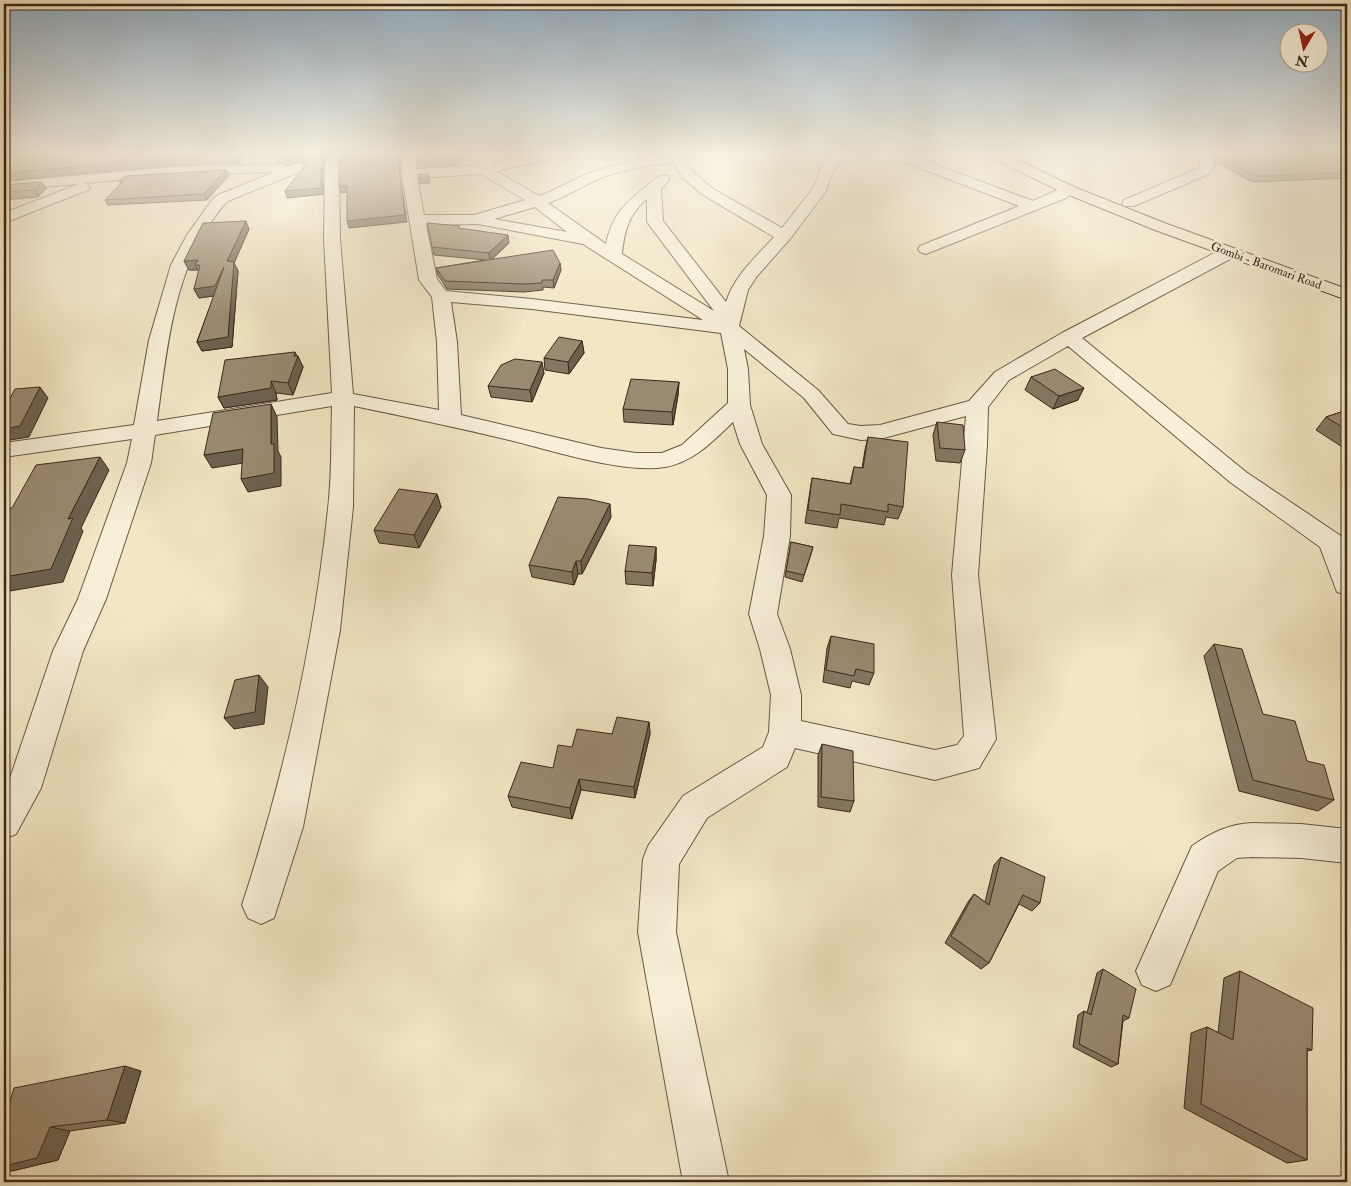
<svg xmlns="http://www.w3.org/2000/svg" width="1351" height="1186" font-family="'IM FELL Double Pica',serif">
<rect width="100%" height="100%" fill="#f2e6c3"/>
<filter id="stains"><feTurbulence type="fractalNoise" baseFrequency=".004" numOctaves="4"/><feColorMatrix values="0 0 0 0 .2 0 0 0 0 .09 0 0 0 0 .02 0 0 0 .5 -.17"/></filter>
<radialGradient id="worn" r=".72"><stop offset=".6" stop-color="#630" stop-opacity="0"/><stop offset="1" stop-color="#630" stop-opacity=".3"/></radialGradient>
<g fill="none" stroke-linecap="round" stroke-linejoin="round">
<!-- minor casing -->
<g stroke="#695744" stroke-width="2">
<g id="minor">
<path d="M329 153H343L339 166 340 239 353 394 439 410 437 342 432 297 419 280 402 174 403 153H417L416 169 478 166V153H492L493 164 540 153H564L562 156 496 171 539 196C558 190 574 178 593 172 620 162 649 158 677 153L682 154 693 172 713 189 782 228 814 187 822 165 837 153H852L833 170 826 191 790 239 757 276 748 290 739 326 818 390 848 424 861 426 880 425 969 401 995 372 1062 333 1222 249H1234L1236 253 1234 257 1082 338 1246 472 1347 540V595L1337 592 1320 547 1230 482 1068 346 1009 380 988 407 987 445 978 575 996 739 979 768 935 780 795 748 787 767 707 818 679 864 676 932 729 1182H683L638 932 643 859 648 846 683 796 763 747 769 732 771 695 760 649 749 614 764 536 767 495 740 444 733 422C713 441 694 462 665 467 625 474 554 451 513 441 460 428 407 417 354 406L353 507 340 630 303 827 274 918 261 924 248 918 242 905C284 777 314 643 328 509 332 475 331 440 332 406L155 435 151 463 106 599 83 651 41 788 16 834 4 839V790L9 781 53 651 78 599 127 463 132 439 4 457V443L134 425 149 340 171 265 187 235 212 200 218 195 274 172 174 175 85 183 90 187 88 190 4 223V213L79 184 4 190V182L174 167 281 164 287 167 299 163 306 167 304 170 228 201C220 208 215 217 209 225 172 282 166 356 157 421L332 393 324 239 325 166ZM673 162 683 178 703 195 774 237C756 257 735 275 726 302L663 221 661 189 670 179 668 176C659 174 655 179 648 185 625 203 612 215 606 244L548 203C568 196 583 185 601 178 624 169 649 166 673 162ZM481 174 525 200 474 215H424L417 178ZM647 199V222L714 311 622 254C624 232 629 213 647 199ZM535 207 567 232 494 219ZM478 224 583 244 703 320 532 299 446 291 437 279 426 225ZM451 302 532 309 721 333 728 369V403L682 445 662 453H636L601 448 461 415 457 342ZM744 349 804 398 833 434 861 440 880 439 966 416 952 575 964 736 957 745 935 750 801 721V695L790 649 777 614 790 536 791 495 762 444 750 405 748 369Z"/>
<polygon points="886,153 905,153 1033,201 1064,187 1074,187 1076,190 1066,198 926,254 920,252 918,249 920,246 1019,206 888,156"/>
<polygon points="1196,153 1211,153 1215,165 1209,174 1134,206 1124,206 1122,203 1124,200 1199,168 1201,165"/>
<path d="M1252 823 1301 824 1347 829V863L1301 858 1252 857 1237 858 1218 871 1170 985 1156 991 1142 985 1136 971 1192 846C1211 833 1229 824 1252 823Z"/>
</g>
</g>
<!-- primary casing -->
<g stroke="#3b2719" stroke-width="2">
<polygon id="primary" points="985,153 1003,153 1074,187 1167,224 1347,289 1347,300 1155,230 1064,193 987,156"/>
</g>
<!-- minor -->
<use href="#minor" fill="#f7efd8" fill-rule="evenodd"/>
<!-- primary -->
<use href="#primary" fill="#f2e6c3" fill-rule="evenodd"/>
</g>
<!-- wall -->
<g fill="#847761" stroke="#3b2719">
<polygon points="4,153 249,153 239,163 174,165 4,180 7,160 4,160"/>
<polygon points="277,153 327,153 323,166 323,194 287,198 306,165 298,161 288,165 278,162 276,156"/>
<polygon points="417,153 464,153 457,165 418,167 417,161"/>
<polygon points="1213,153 1347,153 1347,178 1252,182 1216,162"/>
<polygon points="226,170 229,175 207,200 108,205 105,200 121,184 119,181"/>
<polygon points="4,185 46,188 38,197 4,200"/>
<polygon points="1347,207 1347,220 1341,217"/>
<polygon points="249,229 234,263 238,271 232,347 202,351 197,342 214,296 199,298 194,289 199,272 198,270 189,270 184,261"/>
<polygon points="461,229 509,243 492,259 560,263 561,270 554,288 543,287 543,290 524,292 447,289 438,275 436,268 485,260 434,255 432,247"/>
<polygon points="582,341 584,353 569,374 545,370 544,358"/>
<polygon points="297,356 303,367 293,395 276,393 277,400 224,408 218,397"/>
<polygon points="544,373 532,402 491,397 488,386"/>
<polygon points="1031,377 1078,400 1053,409 1025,390"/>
<polygon points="679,382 678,395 673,425 624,422 623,409"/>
<polygon points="1347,410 1347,450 1316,430 1326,417"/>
<polygon points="937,422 965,450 960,463 936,461 933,435"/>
<polygon points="868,437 903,507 898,519 886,517 884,525 839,518 837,528 805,523 812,478 850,484 854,467 862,468 865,450"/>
<polygon points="437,494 441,507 419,548 379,543 374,530"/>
<polygon points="611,517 582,574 578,574 574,585 532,577 529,565"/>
<polygon points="791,542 813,547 811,554 802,582 785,577"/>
<polygon points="656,547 656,560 653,586 626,584 625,571"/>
<polygon points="831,636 874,673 869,685 852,681 850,688 823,682 827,648"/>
<polygon points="1214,644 1263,714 1307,761 1334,800 1318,811 1239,791 1204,656"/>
<polygon points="649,722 650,734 635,798 581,790 572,819 512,807 508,796 553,768 572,747"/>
<polygon points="822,744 854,801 850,812 818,807 818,755"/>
<polygon points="1001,857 1040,903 1032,911 1019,904 989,963 981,969 945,943 968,902 974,894 985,902 994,865"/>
<polygon points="1103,969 1129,1018 1123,1021 1118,1064 1111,1067 1073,1047 1078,1015 1084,1011 1087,1013 1097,973"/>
<polygon points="1240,971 1312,1050 1307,1051 1307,1160 1287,1163 1184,1108 1191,1033 1207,1027 1218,1033 1224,978"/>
<polygon points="141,1071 125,1123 70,1131 58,1160 12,1171 4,1121"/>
</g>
<!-- shaded-wall -->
<g fill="#6c614f" stroke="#3b2719">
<polygon points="240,153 249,153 239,163 237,157"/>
<polygon points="323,153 327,153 323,166 323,194 287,198 285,191 321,160"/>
<polygon points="400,153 402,153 400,174 407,222 349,228 347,221 399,168"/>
<polygon points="459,153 464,153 457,165 455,159"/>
<polygon points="296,155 298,161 288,165 286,159"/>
<polygon points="171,158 174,165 4,181 4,173"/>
<polygon points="226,170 229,175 207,200 204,194"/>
<polygon points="428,174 430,183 420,184 419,178"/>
<polygon points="42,182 46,188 38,197 34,190"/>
<polygon points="339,186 347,186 349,192 341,193"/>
<polygon points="246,221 249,229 234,263 238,271 232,347 202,351 197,342 227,261"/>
<polygon points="508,235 509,243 490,261 489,253"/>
<polygon points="198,260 195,265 198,270 189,270 184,261"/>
<polygon points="560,263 561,270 554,288 553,280"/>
<polygon points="224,267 220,295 199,298 194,289"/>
<polygon points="582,341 584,353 569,374 568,362"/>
<polygon points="295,352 298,358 298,356 303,367 293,395 288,383"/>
<polygon points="542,362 544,373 532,402 530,390"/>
<polygon points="271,381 276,393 277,400 224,408 218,397"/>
<polygon points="679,382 678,395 673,425 672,412"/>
<polygon points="40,387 48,398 29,437 4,441 4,429"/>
<polygon points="1084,388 1078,400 1053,409 1059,396"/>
<polygon points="271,404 277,417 278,451 281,457 281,486 248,492 241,479 271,444"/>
<polygon points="243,449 250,462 212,468 204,455"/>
<polygon points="100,457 109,470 81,528 83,531 63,582 4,592 4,577 68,519"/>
<polygon points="437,494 441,507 419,548 414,535"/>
<polygon points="610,504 611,517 582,574 581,561"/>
<polygon points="656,547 656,560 653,586 652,573"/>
<polygon points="576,561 578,574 574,585 572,572"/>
<polygon points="259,675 268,687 264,724 234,729 224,718"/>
<polygon points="649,722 650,734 635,798 634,787"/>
<polygon points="579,779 581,790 572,819 570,808"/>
<polygon points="125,1066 141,1071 125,1123 107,1120"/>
<polygon points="50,1127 70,1131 58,1160 12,1171 4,1171 4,1166"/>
</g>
<!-- building -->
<g fill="#9a8a71" stroke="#3b2719">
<polygon points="14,153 240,153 237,157 171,158 4,173 4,163"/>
<polygon points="277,153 323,153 321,160 321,188 285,191 311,158 303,158 296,155 286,159 276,156"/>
<polygon points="341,153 400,153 399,168 405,215 347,221 347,186 339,186 339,160"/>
<polygon points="417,153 459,153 455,159 417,161"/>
<polygon points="1218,153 1347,153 1347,173 1255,176 1219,156"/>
<polygon points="226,170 204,194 105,200 123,181 119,181 125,176"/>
<polygon points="418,174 428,174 429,177 419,178"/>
<polygon points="42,182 34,190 4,192 4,185"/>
<polygon points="246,221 227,261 234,262 228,337 197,342 224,267 215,286 194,289 200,265 195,265 198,260 184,261 203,223"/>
<polygon points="427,223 460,226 458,228 508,235 489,253 432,247"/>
<polygon points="553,250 560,263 553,280 542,280 542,283 523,284 445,281 436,268"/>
<polygon points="559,337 582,341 568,362 544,358"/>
<polygon points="295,352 294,356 298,356 288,383 271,381 271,388 218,397 225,360"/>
<polygon points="515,359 542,362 530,390 488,386 501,365"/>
<polygon points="1055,369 1084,388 1059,396 1031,377"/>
<polygon points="631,379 679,382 672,412 623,409"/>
<polygon points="40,387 20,426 4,429 4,400 9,400 15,389"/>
<polygon points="271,404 271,444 274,444 274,473 241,479 243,449 204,455 213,413"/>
<polygon points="1347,410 1347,430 1326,417"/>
<polygon points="937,422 963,425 965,450 940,448"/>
<polygon points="868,437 908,442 903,507 888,504 888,512 841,504 840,515 808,510 812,478 851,484 854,467 863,468"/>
<polygon points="100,457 68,519 73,518 51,569 4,577 4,509 12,508 36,465"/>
<polygon points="399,489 437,494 414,535 374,530"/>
<polygon points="558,497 588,499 610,504 581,561 576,561 572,572 529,565"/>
<polygon points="791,542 813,547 804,575 786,571"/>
<polygon points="629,545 656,547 652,573 625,571"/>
<polygon points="831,636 874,644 874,673 856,669 854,676 826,670"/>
<polygon points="1214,644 1242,649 1263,714 1295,721 1307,761 1324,765 1334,800 1253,780"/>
<polygon points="259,675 255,712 224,718 235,680"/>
<polygon points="617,717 649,722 634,787 579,779 570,808 508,796 521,762 553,768 558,745 572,747 577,729 612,734"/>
<polygon points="822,744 853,751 854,801 821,797"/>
<polygon points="1001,857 1045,877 1040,903 1023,895 989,963 951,936 974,894 989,905"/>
<polygon points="1103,969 1136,989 1129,1018 1123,1015 1118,1064 1079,1044 1084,1011 1091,1015"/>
<polygon points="1240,971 1313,1008 1312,1050 1307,1048 1307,1160 1201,1104 1207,1027 1233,1040"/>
<polygon points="125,1066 107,1120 50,1127 37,1158 4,1166 4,1121 14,1088"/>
</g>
<!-- sky -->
<linearGradient id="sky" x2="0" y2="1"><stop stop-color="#93aec2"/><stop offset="0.48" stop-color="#f9f4e4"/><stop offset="1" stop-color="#f9f4e4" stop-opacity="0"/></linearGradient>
<rect width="1351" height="319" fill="url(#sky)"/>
<g text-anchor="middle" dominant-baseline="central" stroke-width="5" stroke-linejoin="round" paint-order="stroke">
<!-- far-street labels -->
<g font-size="12" fill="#3b2719" stroke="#f7efd8">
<text transform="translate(1266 266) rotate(20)">Gombi - Baromari Road</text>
</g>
</g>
<!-- margin -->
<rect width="1351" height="1186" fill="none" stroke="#f2e6c3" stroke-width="20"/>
<rect x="5" y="5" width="1341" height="1176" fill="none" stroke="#3b2719" stroke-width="2.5"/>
<rect x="10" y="10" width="1331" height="1166" fill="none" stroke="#3b2719"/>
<!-- north arrow -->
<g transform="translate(1304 48) rotate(189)"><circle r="24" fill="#f7efd8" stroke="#ac9f8c"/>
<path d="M0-4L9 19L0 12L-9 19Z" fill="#8f2418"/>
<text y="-8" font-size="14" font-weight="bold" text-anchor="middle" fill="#3b2719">N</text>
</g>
<rect width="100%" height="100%" filter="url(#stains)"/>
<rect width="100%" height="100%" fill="url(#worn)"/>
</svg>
